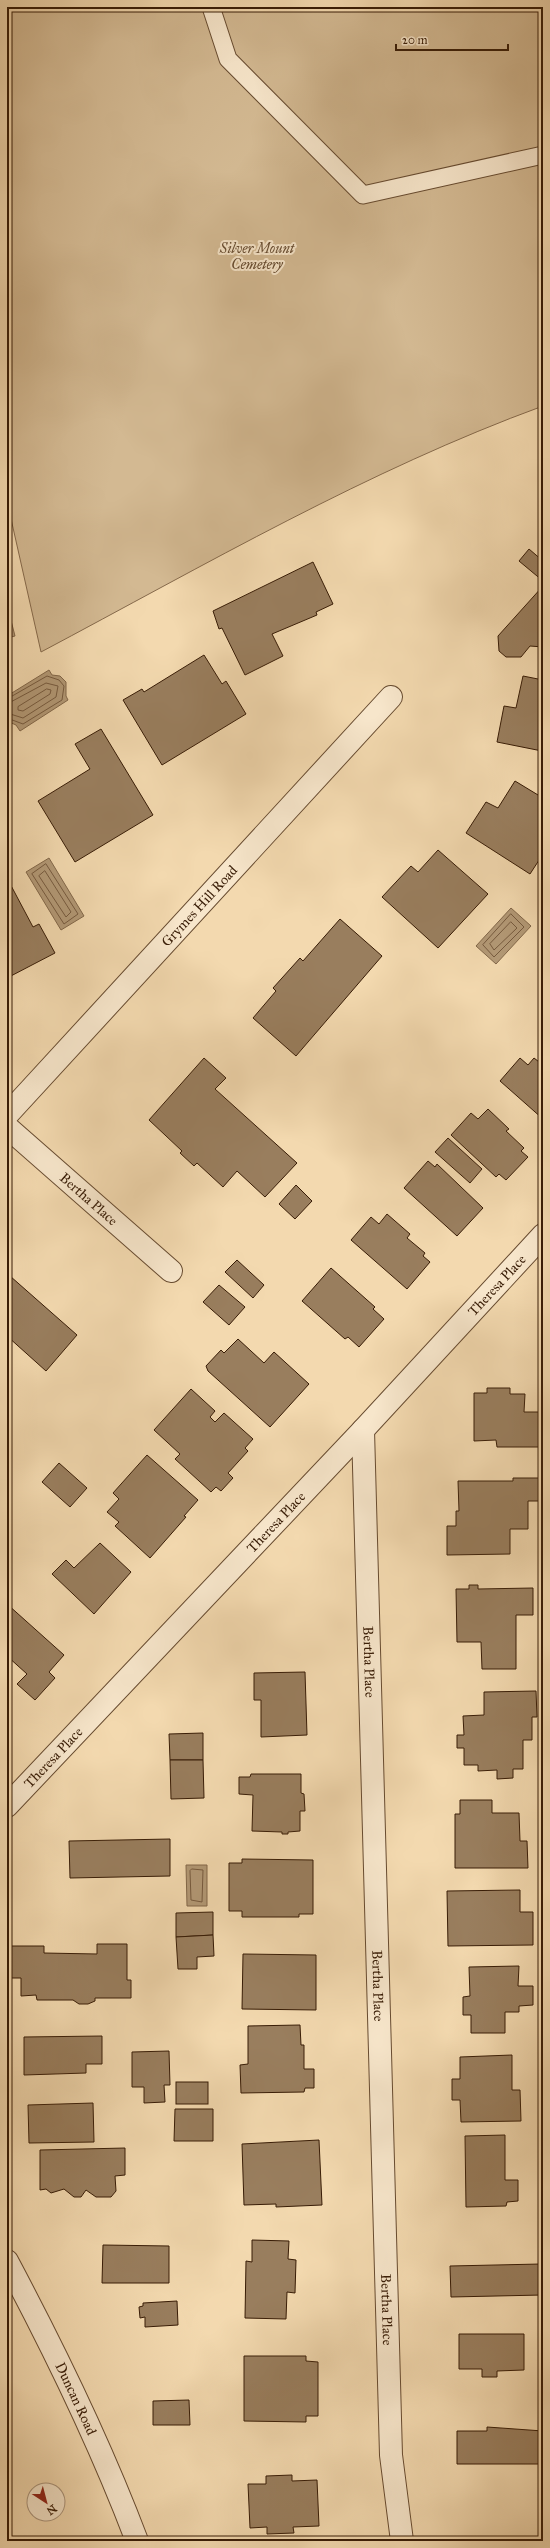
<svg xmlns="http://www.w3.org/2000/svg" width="550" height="2548" font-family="'IM FELL Great Primer',serif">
<rect width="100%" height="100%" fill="#f3d9af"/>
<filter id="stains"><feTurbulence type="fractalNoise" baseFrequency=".005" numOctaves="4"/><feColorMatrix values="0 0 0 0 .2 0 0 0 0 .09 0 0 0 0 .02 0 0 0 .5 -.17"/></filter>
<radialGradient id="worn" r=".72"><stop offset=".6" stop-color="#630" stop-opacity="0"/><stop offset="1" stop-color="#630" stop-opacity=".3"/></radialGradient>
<!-- green -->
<path fill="#d3b992" stroke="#866a4c" d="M7 7H543V406C368 470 205 565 41 652L7 501Z"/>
<!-- water -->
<g fill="#b39976" stroke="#826749">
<polygon points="7,605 15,636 7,638"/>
<polygon points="49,670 52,675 60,676 66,682 66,696 68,700 20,731 16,725 7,721 7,696"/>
<polygon points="49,858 84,916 61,930 26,872"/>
<polygon points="511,908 531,926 496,964 476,946"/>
<polygon points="186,1865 207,1865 207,1906 187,1906"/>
</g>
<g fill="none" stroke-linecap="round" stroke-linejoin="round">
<!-- shore -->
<g stroke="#765a3e" stroke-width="1">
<polygon points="47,689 51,690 50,694 23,711 18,710 18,707"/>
<polyline points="7,699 47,676 59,680 64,686 62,700 23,724 7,718"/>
<polyline points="7,704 46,683 58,686 56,697 23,718 7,713"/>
<polygon points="46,864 78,914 64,924 32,874"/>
<polygon points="45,871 71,912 66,917 39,876"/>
<polygon points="511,914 524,927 494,957 483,945"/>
<polygon points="511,922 517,928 494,950 490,944"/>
<polygon points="192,1869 203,1870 202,1902 191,1900 190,1871"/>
</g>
</g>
<!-- building -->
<g fill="#997e5e" stroke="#381c06">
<polygon points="529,549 543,561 543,581 519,561"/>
<polygon points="313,562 333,604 316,612 317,615 272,634 283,656 245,675 222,628 219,629 213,611"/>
<polygon points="543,586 543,647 530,646 521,657 506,657 499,651 498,636"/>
<polygon points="204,655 222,684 226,681 246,714 162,765 123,700 142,689 144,692"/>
<polygon points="523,676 543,680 542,751 497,742 504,706 516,708"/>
<polygon points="101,729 153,815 75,862 38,801 90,769 75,744"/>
<polygon points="515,781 543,798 543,854 530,874 466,833 486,802 498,808"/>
<polygon points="438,850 488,894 438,948 382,897 411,866 418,872"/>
<polygon points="7,878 33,927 39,924 55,953 7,978"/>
<polygon points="340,919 382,956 296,1056 253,1018 276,991 273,988 300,958 303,961"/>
<polygon points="204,1058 226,1078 215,1089 297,1163 265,1197 237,1171 223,1187 197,1163 194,1166 180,1153 182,1151 149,1120"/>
<polygon points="520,1058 528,1065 534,1058 543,1065 543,1119 500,1081"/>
<polygon points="488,1109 509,1129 506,1131 524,1148 521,1151 528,1157 506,1180 499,1174 496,1177 451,1135 471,1113 478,1119"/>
<polygon points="448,1138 482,1169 470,1183 435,1152"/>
<polygon points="428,1161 435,1167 437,1164 483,1208 457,1236 404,1188"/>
<polygon points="296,1185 312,1201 295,1219 279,1204"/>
<polygon points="387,1214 410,1234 407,1238 425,1253 423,1256 430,1262 407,1289 351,1240 371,1217 379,1224"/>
<polygon points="237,1260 264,1285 253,1298 225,1272"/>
<polygon points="331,1268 375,1307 373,1309 384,1319 359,1347 348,1337 345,1339 302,1301"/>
<polygon points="10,1276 77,1335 46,1371 7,1336 7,1279"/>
<polygon points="219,1285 245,1307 229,1325 203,1302"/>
<polygon points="238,1339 264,1363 274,1352 309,1384 270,1427 208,1371 206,1366 221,1350 224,1353"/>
<polygon points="487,1388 510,1388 510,1394 525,1394 524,1412 543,1412 543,1447 497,1447 496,1440 474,1441 474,1393 487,1393"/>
<polygon points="191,1389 215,1411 210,1417 215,1422 224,1413 253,1439 245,1448 248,1451 228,1473 233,1478 221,1491 216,1487 211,1492 175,1459 180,1454 154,1430"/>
<polygon points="147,1455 198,1500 184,1516 186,1517 150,1558 115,1526 119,1522 107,1512 119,1499 113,1493"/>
<polygon points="59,1463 87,1488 70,1507 42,1482"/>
<polygon points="513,1478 540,1478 540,1501 528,1501 528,1529 510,1529 510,1554 447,1555 447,1526 456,1526 456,1511 459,1511 458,1481 513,1481"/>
<polygon points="100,1543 131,1572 94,1614 52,1574 66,1560 74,1568"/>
<polygon points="469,1585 478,1585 478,1589 533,1588 533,1615 516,1615 516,1669 482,1669 481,1642 457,1642 456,1589 469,1589"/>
<polygon points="7,1604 64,1655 49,1672 55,1678 35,1700 17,1684 27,1674 7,1656"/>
<polygon points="305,1672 307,1735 261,1737 261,1700 254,1700 254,1673"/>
<polygon points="536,1691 537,1717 532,1717 532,1740 523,1740 523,1769 513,1769 513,1778 497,1779 497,1770 478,1771 478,1765 464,1765 464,1748 457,1748 457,1735 464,1735 463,1716 484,1715 484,1692"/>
<polygon points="203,1733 203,1760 170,1760 169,1734"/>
<polygon points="170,1760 203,1760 204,1798 171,1799"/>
<polygon points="251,1774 301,1774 301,1793 304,1794 305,1811 300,1811 300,1831 288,1832 288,1834 282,1834 282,1832 252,1831 253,1795 239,1794 239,1777 250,1777"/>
<polygon points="460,1800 492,1800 492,1813 519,1813 520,1841 527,1841 528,1868 455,1868 455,1814 460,1814"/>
<polygon points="170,1839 170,1876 70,1878 69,1841"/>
<polygon points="242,1859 313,1860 313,1914 299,1914 299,1917 242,1917 242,1911 229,1911 229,1863 242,1863"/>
<rect x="541" y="1871" width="2" height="34"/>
<polygon points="520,1890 520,1912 533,1912 533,1945 448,1946 447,1891"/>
<polygon points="213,1912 213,1935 176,1937 176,1913"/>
<polygon points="213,1935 214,1956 197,1957 197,1969 178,1969 176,1937"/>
<polygon points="97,1944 127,1944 127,1980 131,1980 131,1998 95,1998 95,2001 88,2004 79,2004 73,2000 37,2000 36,1995 21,1996 21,1978 7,1978 7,1946 44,1946 44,1953 97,1954"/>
<polygon points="243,1954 316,1955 316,2010 242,2009"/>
<polygon points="519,1966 518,1986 533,1986 533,2005 519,2006 519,2012 505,2012 505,2033 471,2033 471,2015 463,2015 463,1997 470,1996 469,1967"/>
<polygon points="300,2025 301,2045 304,2045 304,2069 314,2069 314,2088 305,2088 304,2092 241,2093 240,2065 248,2064 248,2026"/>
<polygon points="102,2036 102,2064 86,2064 86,2073 24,2075 24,2037"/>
<polygon points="169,2051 170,2085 164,2085 165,2102 144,2103 144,2087 132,2087 132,2052"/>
<polygon points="512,2055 512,2090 520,2090 521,2121 461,2122 460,2100 452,2100 452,2079 460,2079 460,2057"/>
<rect x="176" y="2082" width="32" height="22"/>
<polygon points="93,2103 94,2142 29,2143 28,2105"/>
<polygon points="175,2109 213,2109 213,2141 174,2141"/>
<polygon points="505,2135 505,2180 518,2180 518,2201 507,2202 506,2206 466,2207 465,2136"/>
<polygon points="319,2140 322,2205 276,2207 276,2204 244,2205 242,2144"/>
<polygon points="125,2148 125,2175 115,2176 116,2191 111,2197 96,2197 86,2190 81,2197 74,2197 64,2189 51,2193 46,2189 40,2190 40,2150"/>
<polygon points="252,2240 289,2241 288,2259 296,2260 295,2293 287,2292 286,2319 245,2318 246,2261 252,2262"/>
<polygon points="103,2245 169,2246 169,2283 102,2283"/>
<polygon points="541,2264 542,2295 451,2297 450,2266"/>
<polygon points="177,2301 178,2325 145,2327 145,2317 140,2318 139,2307 143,2306 143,2303"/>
<polygon points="459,2334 524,2334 524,2370 497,2371 497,2377 482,2377 482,2369 459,2369"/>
<polygon points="244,2356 306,2356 306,2361 318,2362 318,2416 306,2416 306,2422 244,2421"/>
<polygon points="189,2400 190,2425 153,2425 153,2401"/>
<polygon points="487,2427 543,2431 543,2464 457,2464 457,2431 487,2431"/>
<polygon points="292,2475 292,2481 317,2480 319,2526 293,2527 294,2533 267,2534 267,2527 250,2528 248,2484 266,2484 266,2476"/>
</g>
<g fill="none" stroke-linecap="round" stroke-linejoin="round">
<!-- service casing -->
<g stroke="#674b30" stroke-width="19">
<polyline id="service" points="211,7 228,59 363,195 543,155"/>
</g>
<!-- minor casing -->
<g stroke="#674b30" stroke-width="24">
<g id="minor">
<path id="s1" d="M7 1115 391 697"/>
<path id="s2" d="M7 1127 171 1271"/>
<path id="s3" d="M363 1430 391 2455 402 2541"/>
<path id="s4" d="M7 1806 363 1430 543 1235"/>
<path id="s5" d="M7 2261C56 2353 100 2443 137 2541"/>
</g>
</g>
<!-- service -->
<use href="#service" stroke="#f7e6cb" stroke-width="17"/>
<!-- minor -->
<use href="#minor" stroke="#f7e6cb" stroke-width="22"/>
</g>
<g text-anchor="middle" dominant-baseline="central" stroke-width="4" stroke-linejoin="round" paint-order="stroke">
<!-- park labels -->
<g font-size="14" font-style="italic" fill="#664b30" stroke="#f7e6cb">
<text x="257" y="248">Silver Mount<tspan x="257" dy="16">Cemetery</tspan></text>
</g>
<!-- street labels -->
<g font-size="14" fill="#381c06" stroke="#f7e6cb">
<text stroke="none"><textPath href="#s1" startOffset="284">Grymes Hill Road</textPath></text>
<text stroke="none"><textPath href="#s2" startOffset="109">Bertha Place</textPath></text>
<text stroke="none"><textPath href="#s4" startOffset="715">Theresa Place</textPath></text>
<text stroke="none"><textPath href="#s4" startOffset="391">Theresa Place</textPath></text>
<text stroke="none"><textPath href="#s3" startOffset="232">Bertha Place</textPath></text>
<text stroke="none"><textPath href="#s4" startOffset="67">Theresa Place</textPath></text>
<text stroke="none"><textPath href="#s3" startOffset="556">Bertha Place</textPath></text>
<text stroke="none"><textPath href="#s3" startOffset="880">Bertha Place</textPath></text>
<text stroke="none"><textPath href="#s5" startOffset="154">Duncan Road</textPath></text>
</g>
</g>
<!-- margin -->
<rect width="550" height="2548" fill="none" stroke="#f3d9af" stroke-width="24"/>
<rect x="8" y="8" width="534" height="2532" fill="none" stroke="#381c06" stroke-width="2"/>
<rect x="12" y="12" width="526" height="2524" fill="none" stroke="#381c06"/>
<!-- north arrow -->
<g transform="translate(46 2502) rotate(144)"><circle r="19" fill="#f7e6cb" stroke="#ab957c"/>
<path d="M0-3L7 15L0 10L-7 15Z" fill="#8f2418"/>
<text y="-6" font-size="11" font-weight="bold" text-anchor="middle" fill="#381c06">N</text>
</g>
<!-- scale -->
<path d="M396 44v6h112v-6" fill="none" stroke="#381c06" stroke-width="2"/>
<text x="402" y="44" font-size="12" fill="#381c06" stroke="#f7e6cb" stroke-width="3" paint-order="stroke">20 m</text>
<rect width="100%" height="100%" filter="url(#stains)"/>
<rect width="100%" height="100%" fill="url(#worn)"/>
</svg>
